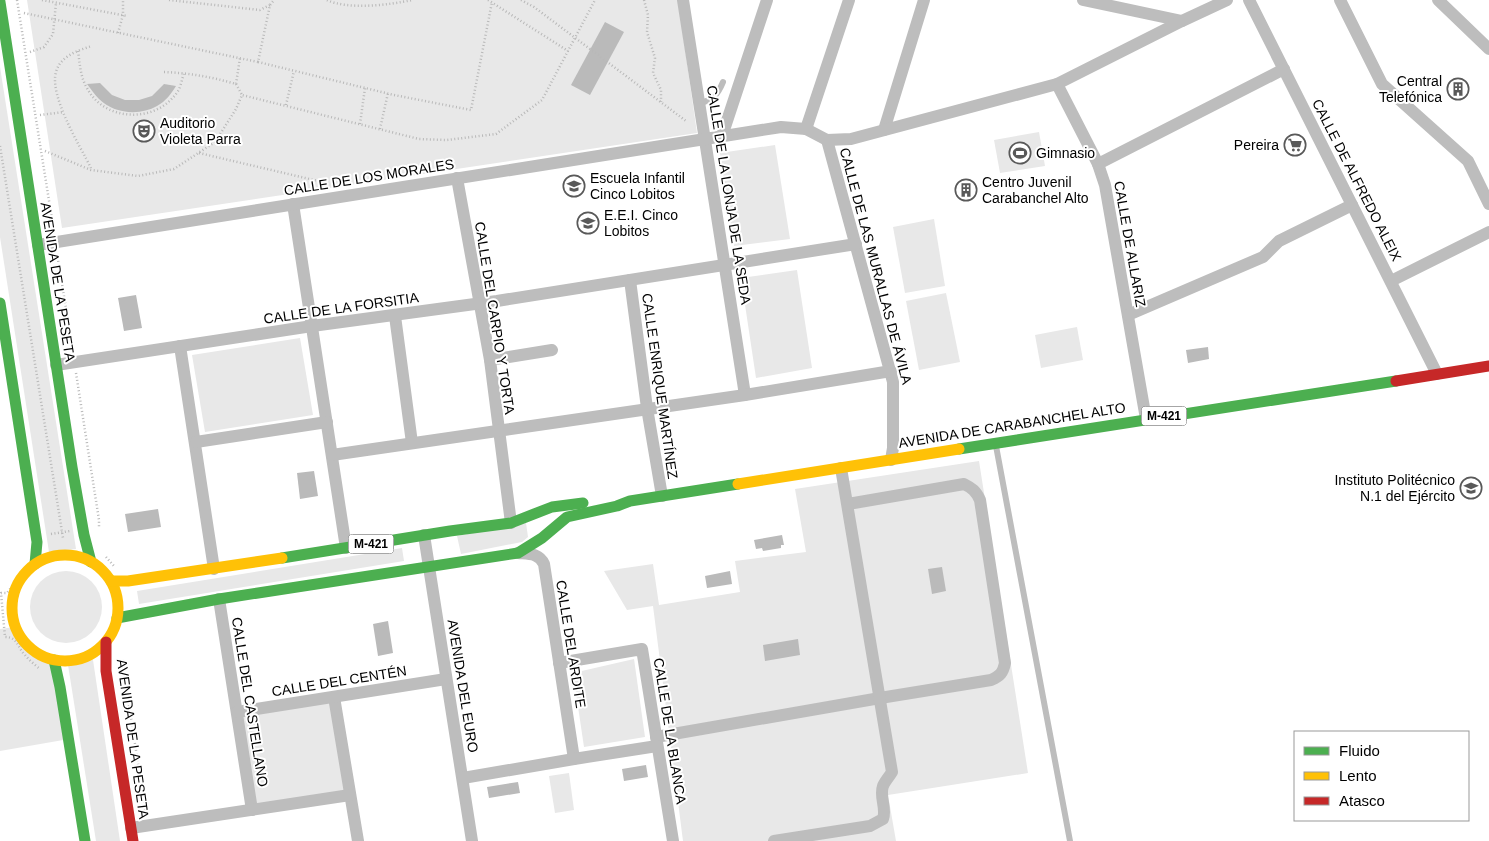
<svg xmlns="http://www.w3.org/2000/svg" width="1489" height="841" font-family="Arial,sans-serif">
<rect width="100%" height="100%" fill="#fff"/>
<!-- green -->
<g fill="#e8e8e8">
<polygon points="27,0 678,0 697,133 62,228"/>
<polygon points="0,67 76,549 49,552 0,237"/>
<polygon points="1039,132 1045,166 1000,173 994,140"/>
<polygon points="775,145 790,239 734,246 720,153"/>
<polygon points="934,219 945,286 905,293 893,227"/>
<polygon points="797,270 812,368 756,378 741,278"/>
<polygon points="946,293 960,362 919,370 906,301"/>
<polygon points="1077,327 1083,360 1041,368 1035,335"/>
<polygon points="300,338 313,415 205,432 192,355"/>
<polygon points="979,461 1028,773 888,795 896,841 683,841 653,606 627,610 604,571 653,564 659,605 740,592 735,561 806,552 795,489"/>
<polygon points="526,523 528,537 522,542 461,554 457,536"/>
<polygon points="402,548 404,561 139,604 137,591"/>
<circle cx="66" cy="607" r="36"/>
<path d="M15 627C26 646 33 652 54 660L69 739 0 751V629Z"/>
<polygon points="634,659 645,737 584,747 573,673"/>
<polygon points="93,660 120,841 96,841 68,665"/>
<polygon points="334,697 350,795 252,810 237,712"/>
<polygon points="569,773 574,810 555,813 549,776"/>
</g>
<!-- water -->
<g fill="#bababa">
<polygon points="605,22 624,32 590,95 571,85"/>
<path d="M100 83 112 95 125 100H139L152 96 164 84 176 86C171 94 166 101 157 106 140 116 114 114 99 99 95 95 91 89 87 84Z"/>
<polygon points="136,295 142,328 124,331 118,298"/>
<polygon points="1208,347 1209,359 1188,363 1186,350"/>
<polygon points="314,471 318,496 300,499 297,473"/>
<polygon points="158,509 161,527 128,532 125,514"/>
<polygon points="782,535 784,545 781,545 781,548 763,551 762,548 756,549 754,540"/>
<polygon points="942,567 946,591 932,594 928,569"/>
<polygon points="730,571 732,584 707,588 705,576"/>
<polygon points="388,621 393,653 378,656 373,624"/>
<polygon points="798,639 800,655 765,661 763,645"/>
<polygon points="646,765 648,777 624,781 622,769"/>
<polygon points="518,782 520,793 489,798 487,787"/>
</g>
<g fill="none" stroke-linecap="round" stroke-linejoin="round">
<!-- path -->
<g stroke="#b8b8b8" stroke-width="2.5" stroke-dasharray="1 2.5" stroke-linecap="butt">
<polyline points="17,0 54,232"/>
<polyline points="42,0 127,16"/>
<polyline points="169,0 260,10 270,5"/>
<path d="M327 0C348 10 389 5 412 0"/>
<polyline points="488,0 568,51"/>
<polyline points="521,0 534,7 686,121"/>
<polyline points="644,0 648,15 647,32 655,58 653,73 661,90 661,102"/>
<polyline points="24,13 258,62 270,5 274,0"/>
<polyline points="118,33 123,15 123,0"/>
<path d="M78 51C80 64 80 76 87 88 104 122 157 124 178 91 181 86 182 79 184 73"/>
<polyline points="30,52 44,47 53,34 56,3"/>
<polyline points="258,62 394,95 471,110 492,2"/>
<path d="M164 72C189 73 212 77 236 84L240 58"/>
<polyline points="236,84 242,95"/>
<polyline points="286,105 294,71"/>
<polyline points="40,115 64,112"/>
<polyline points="360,124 365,88"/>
<polyline points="380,129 388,93"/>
<polyline points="0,146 63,538"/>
<polyline points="45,151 91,170 138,176 174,169 215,142 236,109 242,95 419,139 447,140 496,134 542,100 595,0"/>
<polyline points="199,153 318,181"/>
<path d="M91 168C80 146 49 96 56 72 60 56 79 50 92 46"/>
<polyline points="57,254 73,350"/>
<polyline points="76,373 99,520 99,528"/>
<polyline points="51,534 70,531"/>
<polyline points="106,557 114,566"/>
<path d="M23 572 7 593H1L5 637C18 637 17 647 25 655 29 660 35 665 40 669"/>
<polyline points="122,660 146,815"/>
</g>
<!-- lane -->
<g stroke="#bdbdbd" stroke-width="6">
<path d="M699 103C713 101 718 94 723 82"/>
<polyline points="996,446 1070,841"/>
</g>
<!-- street -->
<g stroke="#bdbdbd" stroke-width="12">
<polyline points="683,0 745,395"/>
<polyline points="1083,0 1182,21"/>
<polyline points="1249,0 1437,374"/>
<polyline points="1340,0 1382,84 1468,161 1489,204"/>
<polyline points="1438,0 1489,49"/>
<polyline points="1057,84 1098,164 1105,185 1146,419"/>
<polyline points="806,129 849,0"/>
<polyline points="884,130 924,0"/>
<polyline points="722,136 767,0"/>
<polyline points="827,140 893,382 893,448 891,460"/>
<polyline points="1098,164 1284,69"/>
<polyline points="457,178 490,360 511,523"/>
<polyline points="293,204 346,548"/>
<polyline points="38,245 781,127 806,129 827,140 851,139 1057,84 1182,21 1227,0"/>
<polyline points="630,280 647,408 662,496"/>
<polyline points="1391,281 1489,232"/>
<polyline points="1128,315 1263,257 1279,241 1352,205"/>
<polyline points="395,316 412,443"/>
<polyline points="180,346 214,569"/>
<polyline points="490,360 552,350"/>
<polyline points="56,365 312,326 497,301 856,244"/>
<polyline points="196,442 327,422"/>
<polyline points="332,455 745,395 891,371"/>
<polyline points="424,535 472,841"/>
<path d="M518 553C529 554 539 553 544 564L574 759"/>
<polyline points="219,599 252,810"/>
<polyline points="559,663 642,649 673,841"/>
<polyline points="334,697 358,841"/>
<polyline points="237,712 446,679"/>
<path d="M656 737 880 698 991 680C1000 676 1003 673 1005 663L980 500C976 491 972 488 964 484L848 504"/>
<polyline points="463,778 574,759 657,746"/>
<polyline points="131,828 350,795"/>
<path d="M774 841 870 826 883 819C887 808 879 797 883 786 885 781 889 777 892 772L841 468"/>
</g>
<!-- fast -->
<g stroke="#4caf50" stroke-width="11">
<polyline points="0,2 72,467 84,535 91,562"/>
<polyline points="0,303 37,542 35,564"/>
<polyline points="959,449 1396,381"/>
<polyline points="282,558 450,531 511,523 552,507 583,503"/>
<polyline points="117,618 219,599 518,553 542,538 567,517 617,506 630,501 738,484"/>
<polyline points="54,660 60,687 85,841"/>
</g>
<!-- slow -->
<g stroke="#ffc107" stroke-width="11">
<polyline points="738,484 959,449"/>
<circle cx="65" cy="608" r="53"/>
<polyline points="111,581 128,581 282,558"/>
</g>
<!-- jam -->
<g stroke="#c62828" stroke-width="11">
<polyline points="1396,381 1489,366"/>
<polyline points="106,642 106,671 133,841"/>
</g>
</g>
<!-- icons -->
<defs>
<g id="building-ring" transform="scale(1.125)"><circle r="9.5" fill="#fff" stroke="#595959" stroke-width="1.5"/><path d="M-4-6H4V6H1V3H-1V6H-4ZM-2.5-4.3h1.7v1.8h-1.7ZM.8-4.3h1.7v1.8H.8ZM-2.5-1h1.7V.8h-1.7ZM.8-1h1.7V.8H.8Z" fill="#595959"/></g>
<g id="theatre-ring" transform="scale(1.125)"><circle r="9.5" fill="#fff" stroke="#595959" stroke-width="1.5"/><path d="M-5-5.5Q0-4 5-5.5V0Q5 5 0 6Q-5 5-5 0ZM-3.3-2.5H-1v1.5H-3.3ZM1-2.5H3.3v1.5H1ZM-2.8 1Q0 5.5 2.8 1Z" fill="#595959"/></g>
<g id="supermarket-ring" transform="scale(1.125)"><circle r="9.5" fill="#fff" stroke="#595959" stroke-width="1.5"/><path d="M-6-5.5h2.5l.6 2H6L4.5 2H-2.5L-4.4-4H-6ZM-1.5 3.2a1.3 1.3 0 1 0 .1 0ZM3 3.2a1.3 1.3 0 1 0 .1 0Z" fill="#595959"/></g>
<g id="stadium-ring" transform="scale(1.125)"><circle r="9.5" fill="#fff" stroke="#595959" stroke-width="1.5"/><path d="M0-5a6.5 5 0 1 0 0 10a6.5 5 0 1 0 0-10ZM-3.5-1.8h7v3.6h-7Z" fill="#595959"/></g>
<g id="school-ring" transform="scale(1.125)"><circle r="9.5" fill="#fff" stroke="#595959" stroke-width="1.5"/><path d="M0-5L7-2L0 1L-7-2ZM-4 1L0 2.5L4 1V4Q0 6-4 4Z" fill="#595959"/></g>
</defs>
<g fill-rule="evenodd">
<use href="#building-ring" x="1458" y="89"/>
<use href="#theatre-ring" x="144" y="131"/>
<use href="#supermarket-ring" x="1295" y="145"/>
<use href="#stadium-ring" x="1020" y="153"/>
<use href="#school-ring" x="574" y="186"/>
<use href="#building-ring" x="966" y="190"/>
<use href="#school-ring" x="588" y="223"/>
<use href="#school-ring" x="1471" y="488"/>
</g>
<g text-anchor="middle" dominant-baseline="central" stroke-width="4" stroke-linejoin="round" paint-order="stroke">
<!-- shield labels -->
<g fill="#fff" stroke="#4c4c4c" stroke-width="1">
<rect x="1141.5" y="406.5" width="45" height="19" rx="4"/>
<rect x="348.5" y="534.5" width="45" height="19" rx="4"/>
</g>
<g font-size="12" font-weight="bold" fill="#000">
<text x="1164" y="416">M-421</text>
<text x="371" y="544">M-421</text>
</g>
<!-- poi labels -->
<g font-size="14" fill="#000" stroke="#fff" text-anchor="start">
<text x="1442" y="81" text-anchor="end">Central<tspan x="1442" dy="16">Telefónica</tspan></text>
<text x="160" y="123">Auditorio<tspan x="160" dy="16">Violeta Parra</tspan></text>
<text x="1279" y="145" text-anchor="end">Pereira</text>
<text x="1036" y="153">Gimnasio</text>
<text x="590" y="178">Escuela Infantil<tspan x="590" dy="16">Cinco Lobitos</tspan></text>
<text x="982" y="182">Centro Juvenil<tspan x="982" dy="16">Carabanchel Alto</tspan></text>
<text x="604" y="215">E.E.I. Cinco<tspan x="604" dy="16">Lobitos</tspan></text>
<text x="1455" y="480" text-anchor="end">Instituto Politécnico<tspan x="1455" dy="16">N.1 del Ejército</tspan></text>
</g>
<!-- street labels -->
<g font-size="14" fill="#000" stroke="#fff">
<text transform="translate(369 177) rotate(-9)">CALLE DE LOS MORALES</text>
<text transform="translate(1357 180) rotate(63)">CALLE DE ALFREDO ALEIX</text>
<text transform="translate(729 195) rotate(81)">CALLE DE LA LONJA DE LA SEDA</text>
<text transform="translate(1130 244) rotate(80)">CALLE DE ALLARIZ</text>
<text transform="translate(876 266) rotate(75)">CALLE DE LAS MURALLAS DE ÁVILA</text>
<text transform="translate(58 282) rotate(81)">AVENIDA DE LA PESETA</text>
<text transform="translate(341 308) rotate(-8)">CALLE DE LA FORSITIA</text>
<text transform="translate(495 318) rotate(81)">CALLE DEL CARPIO Y TORTA</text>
<text transform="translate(660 386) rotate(82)">CALLE ENRIQUE MARTÍNEZ</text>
<text transform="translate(1012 425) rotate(-9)">AVENIDA DE CARABANCHEL ALTO</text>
<text transform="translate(571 644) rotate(81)">CALLE DEL ARDITE</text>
<text transform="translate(339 681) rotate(-9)">CALLE DEL CENTÉN</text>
<text transform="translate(463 686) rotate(81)">AVENIDA DEL EURO</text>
<text transform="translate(250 702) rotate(81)">CALLE DEL CASTELLANO</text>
<text transform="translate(670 731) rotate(81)">CALLE DE LA BLANCA</text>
<text transform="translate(133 739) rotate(82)">AVENIDA DE LA PESETA</text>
</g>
</g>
<!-- legend -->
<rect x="1294" y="731" width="175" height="90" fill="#ffffff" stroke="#999999"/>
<rect x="1304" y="747" width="25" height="8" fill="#4caf50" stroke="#999999"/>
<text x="1339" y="756" font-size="15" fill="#000000">Fluido</text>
<rect x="1304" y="772" width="25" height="8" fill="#ffc107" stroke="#999999"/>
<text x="1339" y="781" font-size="15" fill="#000000">Lento</text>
<rect x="1304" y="797" width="25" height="8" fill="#c62828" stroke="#999999"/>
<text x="1339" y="806" font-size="15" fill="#000000">Atasco</text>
</svg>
